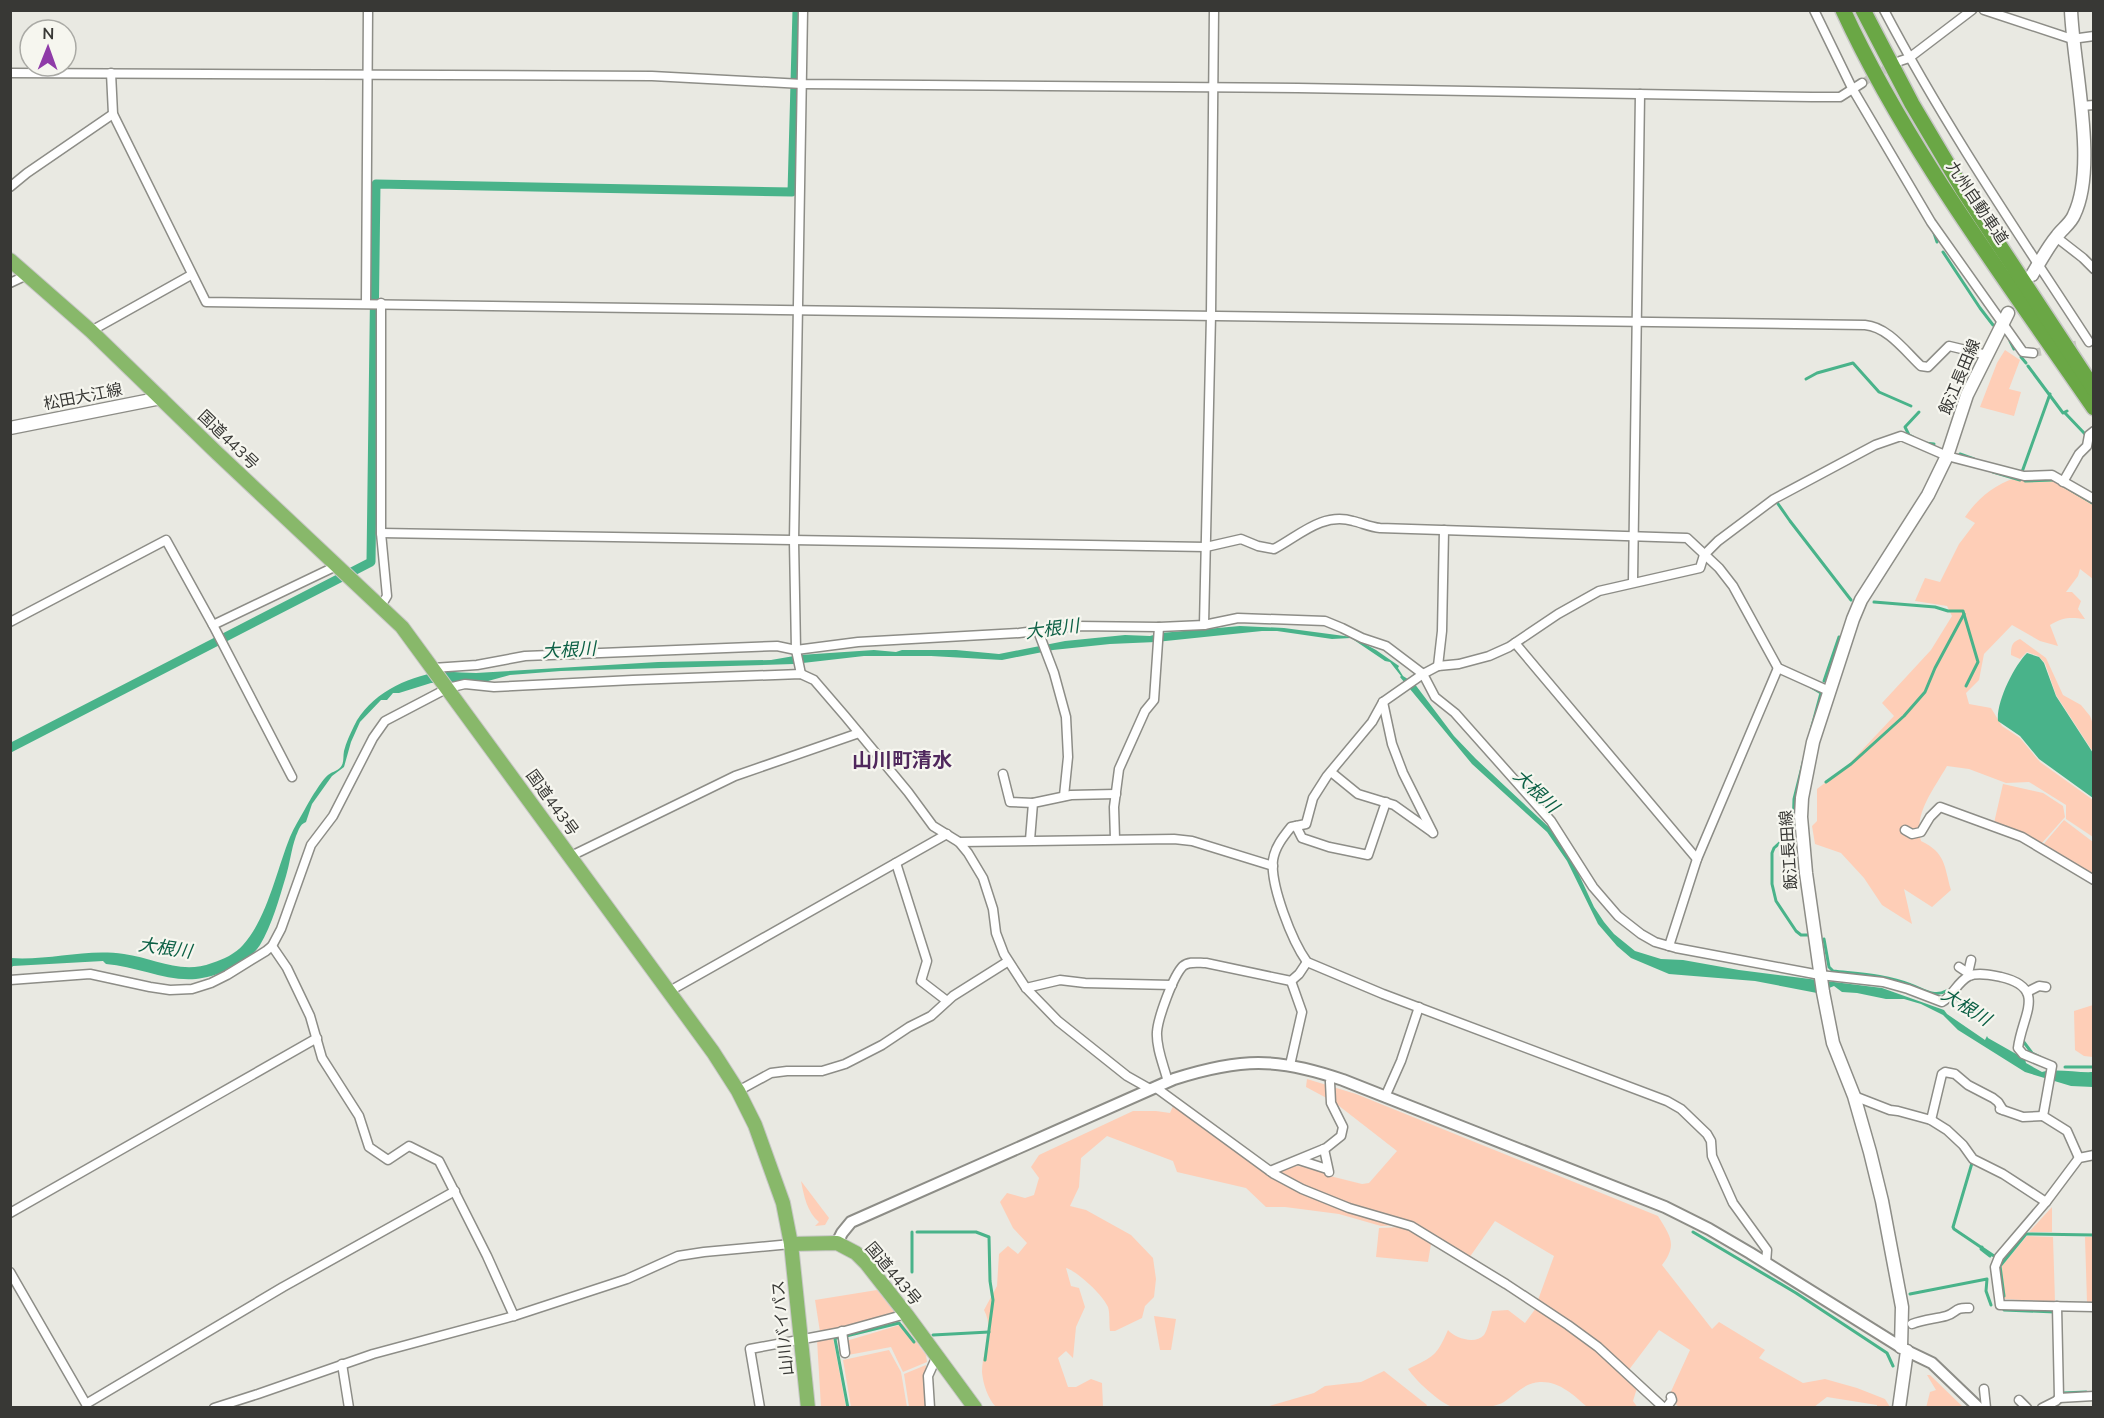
<svg xmlns="http://www.w3.org/2000/svg" width="2104" height="1418" font-family="'Nunito Sans','Noto Sans JP',sans-serif">
<rect width="100%" height="100%" fill="#e9e9e2"/>
<!-- green -->
<g fill="#feceb7">
<polygon points="2005,350 2020,360 2009,389 2021,392 2014,416 1980,407 1997,363"/>
<path d="M2015 478H2051L2093 503V579L2080 569 2078 576 2066 592H2072L2081 601 2078 609 2085 619C2070 617 2063 617 2050 625L2058 646 2040 641 2012 625 1984 654 1979 680 1966 693 1969 704 1991 708 2002 726 2020 738 2040 762 2093 800V837L2066 819V805L2029 782 2006 783 1969 769 1947 766C1934 789 1913 814 1921 841 1946 853 1944 866 1951 890L1932 907 1904 889 1912 924 1882 905 1864 878 1841 853 1815 844 1812 826 1817 821V789L1849 764 1894 716 1882 703 1931 650 1952 616 1947 606 1915 601 1925 578 1940 582 1959 544 1975 523 1965 517C1977 499 1994 485 2015 478Z"/>
<path d="M2020 639 2046 658 2063 695 2081 705 2090 716 2093 724V752L2056 695 2045 663 2038 656 2027 652 2020 659 2011 655C2011 646 2012 642 2020 639Z"/>
<polygon points="2003,784 2043,793 2063,806 2065,817 2041,844 1994,823"/>
<polygon points="2064,820 2093,842 2093,876 2042,846"/>
<polygon points="2093,1005 2093,1057 2084,1056 2075,1050 2074,1011"/>
<path d="M1307 1079 1356 1094 1658 1216C1670 1236 1678 1244 1662 1265L1712 1329 1719 1322 1765 1350 1759 1358 1803 1383 1825 1379 1857 1388 1885 1399 1890 1407H1877V1405L1827 1397 1814 1407H1679L1668 1398 1690 1350 1659 1330 1628 1371 1585 1332 1538 1300 1554 1256 1495 1221 1469 1258 1407 1221 1362 1210 1308 1189 1302 1183 1277 1172 1295 1166 1312 1167 1330 1176 1362 1184 1369 1183 1397 1151 1334 1102 1306 1087Z"/>
<path d="M1173 1106 1271 1174 1401 1225 1381 1226 1339 1214 1285 1207H1266L1246 1188 1177 1172 1173 1161 1107 1136 1081 1158 1079 1187 1070 1206 1086 1210 1131 1235 1153 1258 1156 1279 1154 1297 1145 1306 1142 1318 1115 1331H1110C1109 1324 1110 1313 1108 1307 1103 1295 1077 1271 1066 1268L1071 1286 1079 1288 1085 1307 1076 1327 1073 1358 1066 1351 1058 1358 1068 1387H1076L1091 1379 1102 1383 1103 1407H996C988 1399 983 1384 982 1372 982 1351 995 1330 984 1310L997 1286 999 1254 1008 1246 1018 1254 1027 1243 1013 1228 1000 1202 1007 1193 1025 1198 1034 1195 1039 1178 1031 1167 1039 1155 1133 1111H1156L1170 1113Z"/>
<path d="M801 1181 829 1218 825 1225 815 1226 819 1222C807 1212 804 1196 801 1181Z"/>
<polygon points="2052,1207 2052,1232 2029,1232"/>
<polygon points="1403,1227 1431,1244 1428,1262 1376,1257 1379,1228"/>
<polygon points="2027,1236 2053,1237 2055,1302 2005,1299 2001,1267"/>
<polygon points="2085,1237 2093,1237 2093,1302 2087,1302"/>
<polygon points="877,1290 896,1314 842,1328 820,1332 815,1300"/>
<path d="M1536 1308C1573 1329 1606 1358 1637 1388L1633 1401 1638 1408 1587 1407C1574 1395 1559 1381 1540 1382 1526 1382 1514 1395 1504 1402 1494 1408 1460 1412 1450 1406 1437 1400 1416 1381 1408 1369 1434 1356 1436 1357 1448 1330 1455 1338 1475 1345 1484 1335 1488 1329 1490 1318 1492 1311L1508 1310 1525 1323Z"/>
<polygon points="1154,1316 1176,1319 1171,1350 1160,1350"/>
<polygon points="903,1324 926,1355 927,1362 903,1372 891,1347 848,1355 846,1341"/>
<polygon points="833,1338 846,1407 821,1407 817,1340"/>
<polygon points="889,1350 901,1372 907,1407 851,1407 843,1360"/>
<polygon points="926,1365 927,1407 909,1407 904,1374"/>
<polygon points="1384,1371 1427,1405 1426,1407 1266,1407 1314,1393 1325,1386 1361,1382"/>
<polygon points="1927,1375 1930,1375 1963,1407 1926,1408 1930,1392 1936,1390"/>
</g>
<!-- water -->
<g fill="#49b38a">
<path d="M1240 626 1284 628 1352 637 1376 650 1399 666 1398 668 1403 676 1414 683 1454 736 1476 759 1553 831 1574 864 1594 907 1604 922 1614 934 1635 951 1661 959 1683 960 1739 970 1882 988 1944 1010 1947 1014 1985 1040 1987 1036 1988 1038 2025 1059 2026 1063 2042 1072C2055 1068 2078 1073 2093 1072V1087L2071 1086 2025 1072 1958 1030 1943 1015 1921 1004 1904 999H1886L1857 993 1842 992 1834 986 1817 993 1755 981 1669 974 1631 958 1617 946 1598 924 1567 861 1547 832 1472 764 1400 677 1401 676 1390 662 1385 661 1351 638 1332 639 1277 631H1262L1156 642 1110 644 1053 650 1002 660 931 656H864L794 664 561 671 510 675 488 681 431 683 399 693H393L387 700H381L360 722 351 742 344 767 332 776 312 804 306 822C299 825 299 830 296 836 291 850 290 863 286 876 279 899 272 925 260 945 248 964 217 977 196 979 167 982 136 966 106 964L103 961 13 966 11 968 10 958C48 961 86 948 124 954 154 958 181 975 212 963 224 959 235 954 243 945 267 919 277 869 290 837 294 827 300 818 305 809 310 800 321 781 328 775 333 771 339 771 342 765 344 761 343 756 344 751 346 743 350 734 354 726 369 695 406 677 439 672 451 671 464 673 476 673L658 662 771 660 800 655 874 650 896 652 902 650H956L999 654 1065 641 1125 635 1150 636 1161 633Z"/>
<path d="M2027 653 2039 657 2044 663 2056 696 2093 753V798L2039 759 2020 736 1998 721C1996 702 2014 666 2027 653Z"/>
</g>
<g fill="none" stroke-linecap="round" stroke-linejoin="round">
<!-- stream -->
<g stroke="#49b38a" stroke-width="3">
<polyline points="1934,233 1937,242"/>
<polyline points="1943,252 1980,308 1993,325"/>
<polyline points="2010,341 2014,349"/>
<polyline points="2021,357 2026,363"/>
<polyline points="2028,366 2063,413 2067,411"/>
<polyline points="1806,379 1817,373 1853,363 1879,392 1911,406"/>
<polyline points="2065,413 2085,434"/>
<polyline points="1913,437 1909,435 1905,427 1919,412"/>
<polyline points="1924,443 1934,444"/>
<polyline points="1960,454 1974,459"/>
<polyline points="1993,472 2020,480"/>
<polyline points="2020,472 2022,472 2050,394"/>
<polyline points="2025,481 2053,480"/>
<polyline points="2062,485 2094,504"/>
<polyline points="1776,501 1790,521 1851,600"/>
<polyline points="1874,602 1935,607 1948,611 1963,611 1978,662 1966,686"/>
<polyline points="1824,681 1839,637"/>
<polyline points="1811,687 1821,693 1811,730"/>
<polyline points="1804,759 1794,799 1793,831 1774,848 1772,853 1772,884 1776,901 1796,931 1801,935 1809,935"/>
<polyline points="1826,782 1851,764 1904,716 1925,692 1935,668 1964,614"/>
<path d="M1824 939 1829 967 1833 971C1859 974 1886 975 1911 985 1923 989 1934 998 1946 991"/>
<polyline points="1954,998 1993,1017"/>
<polyline points="2023,1041 2032,1053 2040,1057"/>
<polyline points="2065,1067 2094,1067"/>
<polyline points="1972,1163 1953,1227 1954,1229 1994,1256"/>
<polyline points="912,1232 912,1272"/>
<polyline points="917,1232 976,1232 989,1237 990,1281 993,1300 985,1360"/>
<polyline points="1693,1232 1796,1293 1887,1353 1893,1366"/>
<polyline points="1982,1247 1981,1249 1990,1256"/>
<polyline points="1910,1294 1987,1279 1986,1291 1991,1305"/>
<polyline points="2004,1296 2000,1266 2026,1234 2094,1235"/>
<polyline points="2004,1310 2055,1312"/>
<polyline points="933,1335 989,1332"/>
<polyline points="846,1336 899,1323 914,1342"/>
<polyline points="839,1337 835,1339 848,1408"/>
<polyline points="2062,1390 2062,1393 2086,1392"/>
</g>
<!-- canal -->
<polyline stroke="#49b38a" stroke-width="9" points="10,748 371,562 376,184 792,192 797,10"/>
<!-- minor-tunnel -->
<g stroke="#c6c6bf" stroke-width="8" stroke-dasharray="8 4" stroke-linecap="butt">
<polyline points="1862,83 1894,64"/>
<polyline points="2033,353 2079,344"/>
</g>
<!-- minor casing -->
<g stroke="#8d8d87" stroke-width="11">
<g id="minor">
<polyline points="1814,10 1852,88 1931,222 2023,352 2033,353"/>
<path d="M1884 10C1945 126 2018 233 2089 342"/>
<polyline points="1984,10 2072,39 2094,36"/>
<polyline points="1900,61 1909,58 1972,10"/>
<polyline points="10,73 652,76 802,84 1298,88 1812,97 1840,97 1862,83"/>
<path d="M111 73 113 114 206 302 1865 325C1888 327 1905 351 1921 366L1928 367 1949 346 1987 355"/>
<polyline points="2081,106 2094,105"/>
<polyline points="10,187 27,173 113,114"/>
<polyline points="2056,237 2083,258 2094,269"/>
<polyline points="10,283 27,275"/>
<polyline points="366,303 368,10"/>
<polyline points="381,303 381,533 387,596 381,606"/>
<polyline points="91,331 191,275"/>
<polyline points="2063,482 2079,454 2087,446 2089,435 2094,431"/>
<path d="M381 533 1206 547 1241 539 1258 546 1274 549C1299 536 1322 512 1353 521 1362 523 1370 527 1380 528L1687 538 1719 568 1733 586 1778 668 1829 691"/>
<polyline points="1633,581 1640,94"/>
<polyline points="10,622 166,540 213,625 292,777"/>
<polyline points="213,625 330,569 337,564"/>
<polyline points="1204,625 1211,315 1214,10"/>
<polyline points="1038,631 1054,673 1066,717 1068,757 1064,796"/>
<polyline points="1515,643 1697,859"/>
<polyline points="1438,666 1442,631 1444,530"/>
<path d="M433 668 477 665 525 656 777 646 796 650 858 642 1019 633 1076 626 1159 627 1204 625 1238 618 1325 621 1342 628 1362 638 1386 646 1423 674 1435 697 1455 713 1551 821 1593 887 1618 916 1641 934 1655 942 1676 948 1820 975 1883 982 1908 989 1942 1002C1953 996 1957 982 1969 976 1978 972 1991 975 2001 977 2048 988 2022 1015 2018 1048L2023 1054 2052 1066 2043 1116 2067 1131 2079 1158"/>
<polyline points="801,674 796,650 794,541 803,10"/>
<polyline points="1383,702 1392,744 1403,773 1433,833"/>
<polyline points="1331,772 1358,794 1394,805 1432,832"/>
<polyline points="1003,774 1010,802 1033,803"/>
<polyline points="1296,826 1302,838 1329,847 1368,855 1386,802"/>
<polyline points="1905,830 1912,834 1921,832 1930,817 1940,807 2022,837 2094,880"/>
<polyline points="1115,839 1114,807 1119,769 1145,711 1154,700 1159,627"/>
<polyline points="1030,840 1033,803 1071,795 1116,794"/>
<polyline points="959,842 1174,839 1192,841 1273,866"/>
<polyline points="571,856 735,776 859,733"/>
<polyline points="896,863 927,961 921,981 947,1001"/>
<polyline points="272,946 287,968 310,1016 322,1058 359,1116 369,1147 388,1160 409,1146 439,1161 487,1256 514,1316"/>
<polyline points="1669,946 1697,859 1778,668"/>
<polyline points="1959,967 1971,975"/>
<polyline points="1968,973 1971,960"/>
<polyline points="10,980 90,974 150,987 170,990 192,989 211,983 227,975 266,951 272,946 281,929 311,845 333,816 373,738 385,721 448,688 465,684 494,687 633,680 801,674 814,680 845,716 908,792 933,826 959,842 968,853 983,878 993,909 996,933 1004,954 1026,988 1058,1021 1127,1076 1150,1089"/>
<polyline points="675,988 947,834"/>
<polyline points="1026,988 1060,980 1085,983 1172,985"/>
<polyline points="2027,992 2039,986 2046,987"/>
<polyline points="1290,1065 1302,1012 1291,981"/>
<path d="M1168 1082C1164 1066 1156 1048 1157 1032 1158 1018 1173 976 1183 966 1189 961 1198 963 1206 963L1291 981 1299 974 1307 962"/>
<polyline points="1155,1087 1274,1174 1302,1189 1349,1208 1411,1226 1506,1284 1568,1325 1598,1347 1664,1408"/>
<polyline points="738,1091 771,1073 787,1071 822,1071 845,1064 882,1045 909,1027 931,1016 953,996 1007,962"/>
<polyline points="1854,1096 1890,1110 1898,1111 1931,1120 1947,1130 1963,1145 1973,1159 2003,1174 2046,1202"/>
<polyline points="1385,1097 1401,1061 1419,1007"/>
<polyline points="2000,1109 2023,1117 2043,1116"/>
<polyline points="1931,1120 1942,1074 1945,1072 1955,1074 1968,1085 1993,1098 1998,1102 2003,1110"/>
<polyline points="1324,1149 1329,1172"/>
<polyline points="2094,1155 2079,1158 2046,1202 1999,1257 1995,1267 2000,1305 2094,1307"/>
<polyline points="1299,1160 1327,1169"/>
<polyline points="1270,1171 1326,1148 1341,1136 1343,1127 1331,1103 1330,1082"/>
<polyline points="10,1213 317,1038"/>
<path d="M1766 1263 1767 1250 1733 1203 1712 1156 1711 1141 1707 1134 1681 1109 1667 1101 1383 994 1307 962C1292 941 1270 885 1273 860 1275 847 1283 837 1291 827L1306 824 1313 798 1327 776 1372 722 1383 702 1423 674 1438 666 1459 664 1489 656 1509 647 1558 614 1599 591 1700 568 1704 555 1718 541 1774 499 1875 445 1901 436 1947 456 2024 476 2052 475 2094 499"/>
<polyline points="10,1272 86,1404 283,1287 455,1191"/>
<polyline points="2057,1306 2059,1398 2094,1396"/>
<path d="M1912 1324C1924 1319 1935 1319 1946 1316 1957 1313 1954 1307 1969 1308"/>
<polyline points="842,1331 845,1353"/>
<polyline points="342,1364 349,1408"/>
<polyline points="1984,1389 1986,1408"/>
<polyline points="2019,1400 2027,1408"/>
<polyline points="214,1408 258,1394 373,1354 514,1316 627,1279 678,1256 704,1252 791,1244"/>
<polyline points="760,1408 750,1349 841,1332 906,1314"/>
<polyline points="930,1408 928,1376 937,1356"/>
<polyline points="1666,1408 1672,1400 1671,1397"/>
<polyline points="2042,1408 2056,1401 2059,1398"/>
</g>
</g>
<!-- tertiary casing -->
<g stroke="#8d8d87" stroke-width="14">
<path id="tertiary" d="M837 1243 842 1233 851 1222 1174 1079C1240 1058 1277 1057 1343 1080L1665 1207 1709 1229 1750 1253 1907 1351 1932 1363 1979 1408"/>
</g>
<!-- secondary casing -->
<g stroke="#8d8d87" stroke-width="15">
<g id="secondary">
<path d="M2032 275C2040 262 2047 248 2057 236 2062 229 2071 223 2074 215 2098 166 2073 66 2071 10"/>
<polyline points="10,428 161,398"/>
<polyline points="1901,1347 1902,1307 1882,1201 1870,1152 1854,1096 1833,1043 1823,992 1806,873 1801,817 1802,798 1813,742 1853,619 1861,600 1928,495 1947,456 1967,395 2008,313"/>
<polyline points="1899,1408 1907,1351"/>
</g>
</g>
<!-- trunk casing -->
<g stroke="#c7c7c6" stroke-width="16">
<g id="trunk">
<polyline points="10,260 91,331 217,453 402,627 713,1052 738,1091 755,1125 783,1203 791,1244 808,1408"/>
<polyline points="791,1244 837,1243 856,1253 866,1263 906,1314 975,1408"/>
</g>
</g>
<!-- motorway casing -->
<g stroke="#c7c7c6" stroke-width="18">
<g id="motorway">
<path d="M1843 10C1907 149 2007 281 2094 408"/>
<polyline points="1863,10 1912,104 1963,190 2094,389"/>
</g>
</g>
<!-- minor -->
<use href="#minor" stroke="#fff" stroke-width="8"/>
<!-- tertiary -->
<use href="#tertiary" stroke="#fff" stroke-width="10"/>
<!-- secondary -->
<use href="#secondary" stroke="#fff" stroke-width="12"/>
<!-- trunk -->
<use href="#trunk" stroke="#88b86a" stroke-width="14"/>
<!-- motorway -->
<use href="#motorway" stroke="#6aa745" stroke-width="15"/>
</g>
<g text-anchor="middle" dominant-baseline="central" stroke-width="4.5" stroke-linejoin="round" paint-order="stroke">
<!-- street labels -->
<g font-size="16" fill="#383835" stroke="#f6f6ef">
<text transform="translate(1977 203) rotate(56)">九州自動車道</text>
<text transform="translate(1960 377) rotate(-67)">飯江長田線</text>
<text transform="translate(83 397) rotate(-11)">松田大江線</text>
<text transform="translate(228 440) rotate(44)">国道443号</text>
<text transform="translate(552 803) rotate(54)">国道443号</text>
<text transform="translate(1789 850) rotate(-94)">飯江長田線</text>
<text transform="translate(893 1274) rotate(50)">国道443号</text>
<text transform="translate(783 1328) rotate(-96)">山川バイパス</text>
</g>
<!-- water labels -->
<g font-size="18" font-style="italic" fill="#0c6045" stroke="#f6f6ef">
<text transform="translate(1052 629) rotate(-7)">大根川</text>
<text transform="translate(569 650) rotate(-3)">大根川</text>
<text transform="translate(1536 791) rotate(43)">大根川</text>
<text transform="translate(165 948) rotate(8)">大根川</text>
<text transform="translate(1966 1007) rotate(32)">大根川</text>
</g>
<!-- quarter labels -->
<g font-size="20" font-weight="bold" fill="#50285d" stroke="#f6f6ef">
<text x="902" y="760">山川町清水</text>
</g>
</g>
<!-- border -->
<rect width="2104" height="1418" fill="none" stroke="#383835" stroke-width="24"/>
<!-- north arrow -->
<g transform="translate(48 48) rotate(1)"><circle r="28" fill="#f6f6ef" stroke="#aaaaa5" stroke-width="1.5"/>
<path d="M0-4.5L10 22L0 15L-10 22Z" fill="#8f3ba8"/>
<text y="-9" font-size="16" font-weight="bold" text-anchor="middle" fill="#383835">N</text>
</g>
</svg>
